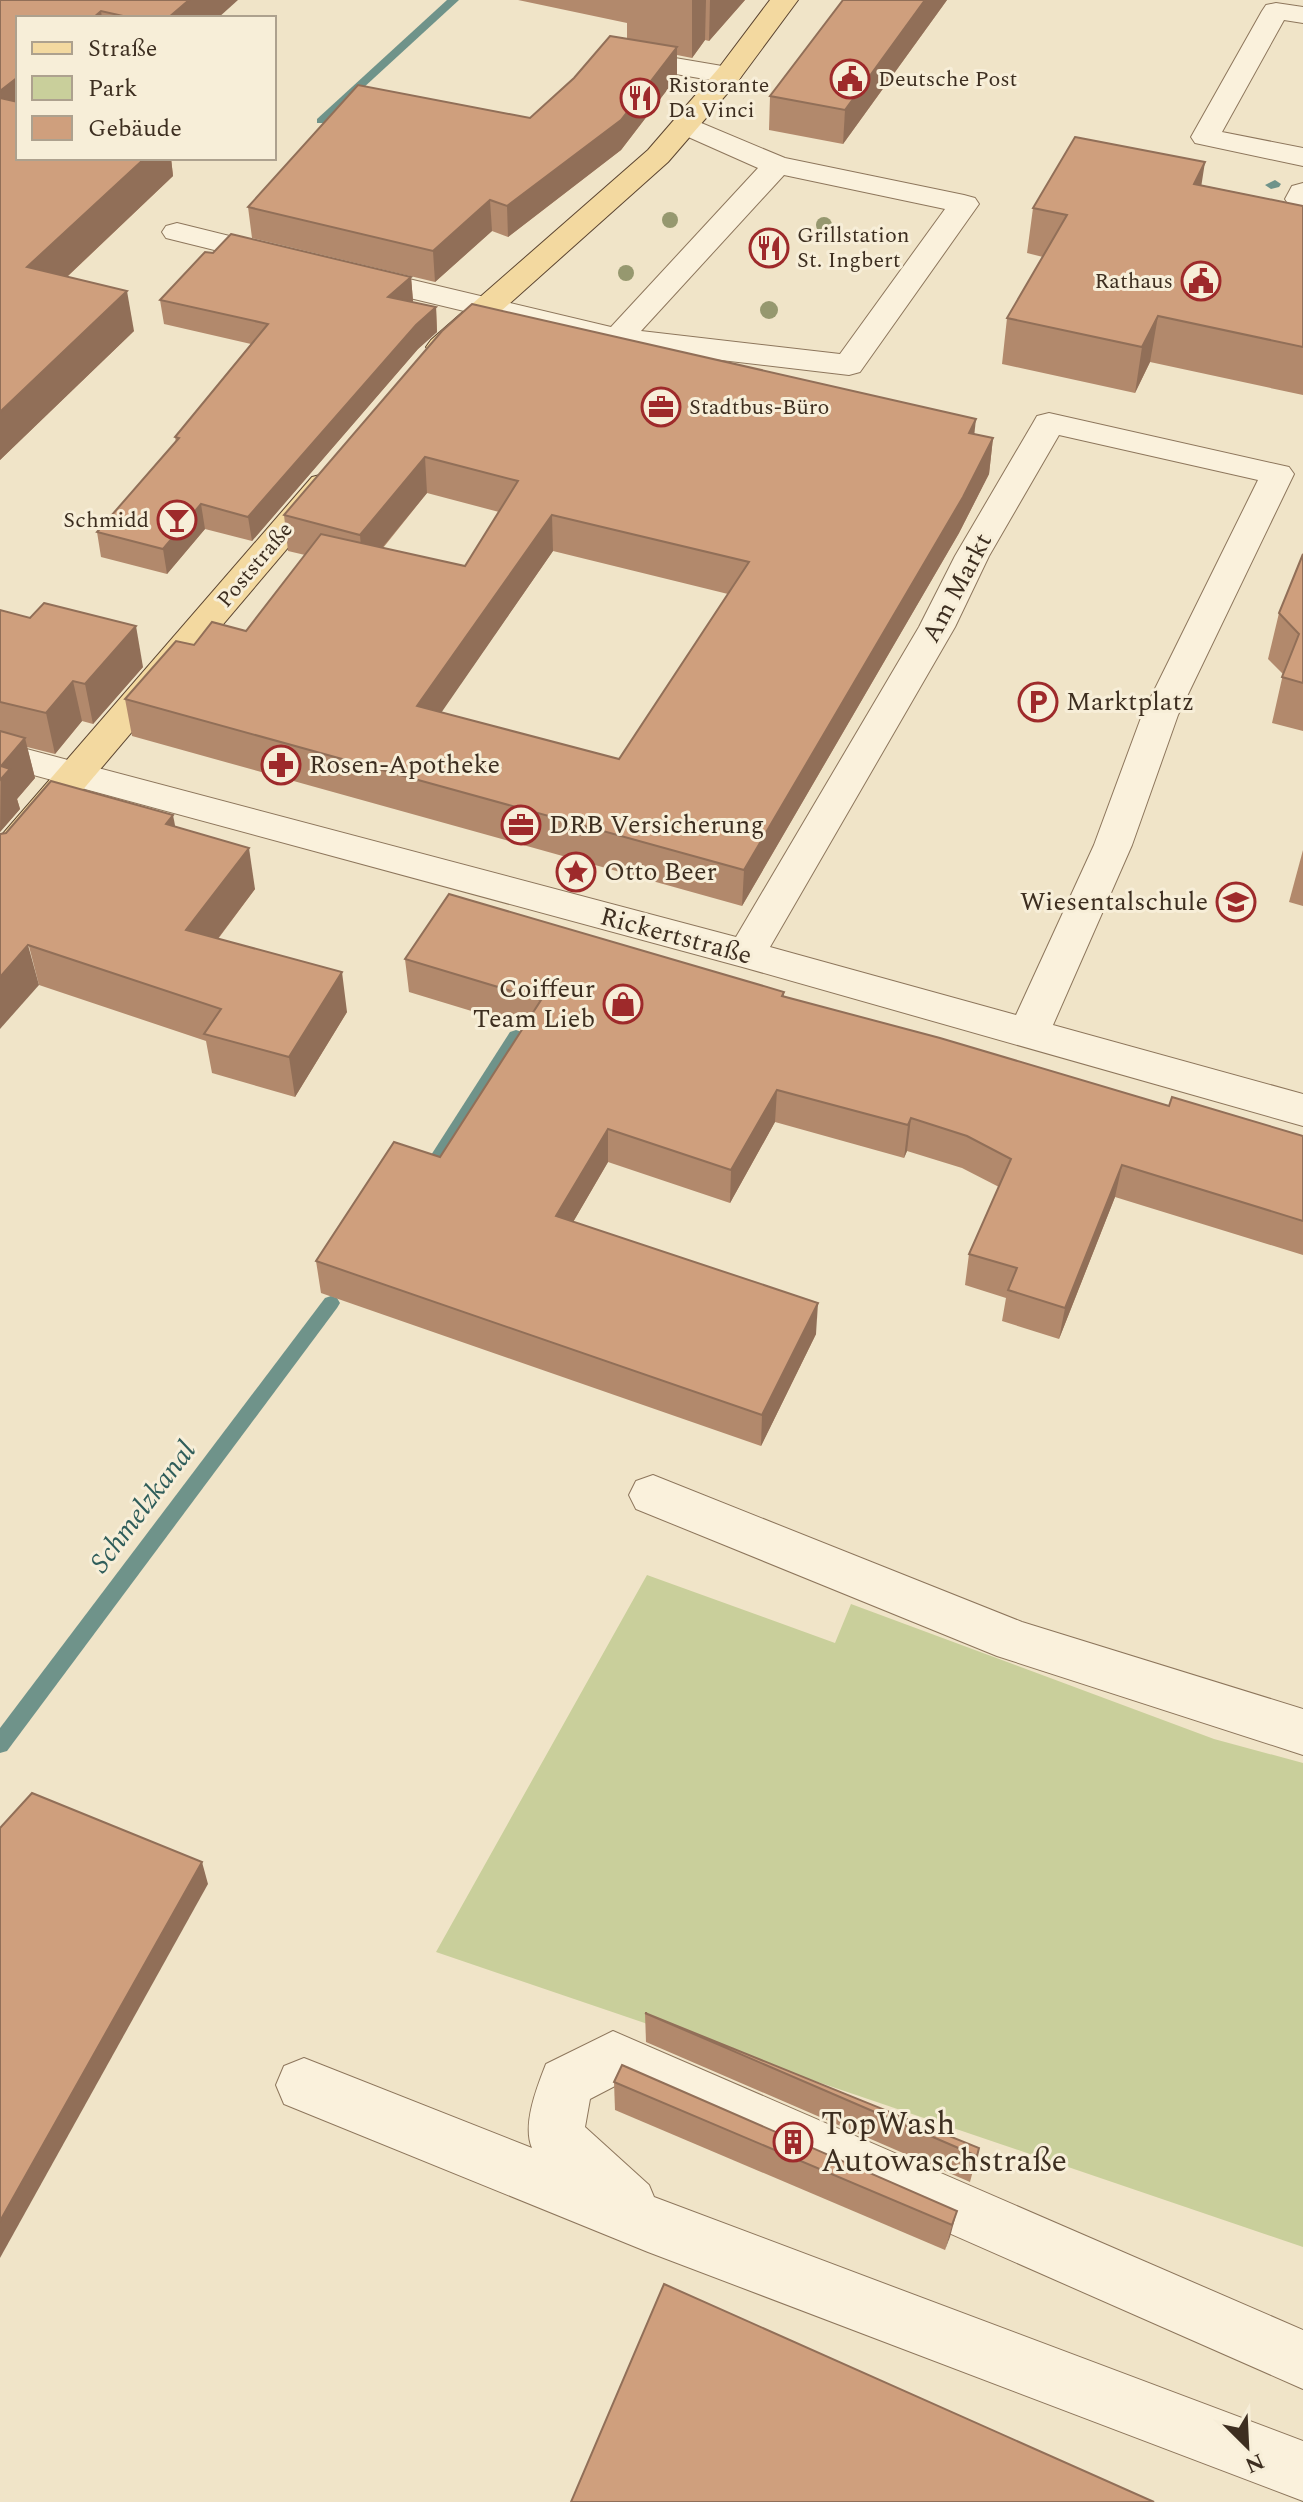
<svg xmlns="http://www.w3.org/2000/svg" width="1303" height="2502" font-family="Spectral,serif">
<rect width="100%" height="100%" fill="#f0e4c8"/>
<!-- green -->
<polygon fill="#c9cf9b" points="647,1575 835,1643 851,1604 1214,1739 1303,1763 1303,2247 436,1952"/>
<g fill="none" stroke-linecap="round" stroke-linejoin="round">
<!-- stream -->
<g fill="#6f938a" fill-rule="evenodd">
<polygon points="447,0 459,0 325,123 317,123 317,119"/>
<polygon points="1275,180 1281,184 1279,187 1271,189 1265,185"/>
<polygon points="516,1030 522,1032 524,1036 522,1040 445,1162 433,1162 430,1157 433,1152 510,1032"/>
<polygon points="331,1296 337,1298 340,1303 337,1308 7,1751 0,1753 0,1728 325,1298"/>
</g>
<!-- minor casing -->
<g stroke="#8d765c" stroke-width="2">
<g id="minor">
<polygon points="1276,3 1303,7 1303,23 1284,20 1222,132 1303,148 1303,166 1195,143 1191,137 1262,11 1266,5"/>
<polygon points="616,48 728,67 738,69 742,75 738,81 728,83 606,62 602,56 606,50"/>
<path d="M687 117 785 158 964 195 975 198 979 204 860 372 849 375 618 348 343 282 339 275 343 268 354 266 611 327 758 168 677 132 673 126 677 120ZM784 175 945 209 840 354 641 331Z"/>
<polygon points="1303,183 1303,209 1289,205 1285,199 1292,186"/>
<polygon points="177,223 290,251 294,257 290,263 279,266 166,238 162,232 166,226"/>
<path d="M1049 413 1289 467 1294 474 1178 715 1132 845 1053 1025 1303 1094V1126L746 968 0 766V742L736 937 919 627 955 556 1033 423 1037 416ZM1059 435 1258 480 1142 715 1094 845 1016 1015 770 947 955 627 989 556Z"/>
<polygon points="653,1475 1022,1622 1303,1709 1303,1755 997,1656 636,1509 629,1495 636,1481"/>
<path d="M613 2031 1303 2330V2389L615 2086 590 2099 585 2127 649 2185 654 2197 1303 2441V2501L648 2252 284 2104 276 2085 284 2066 304 2058 532 2148C522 2125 537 2087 546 2064Z"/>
</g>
</g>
<!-- major casing -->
<g stroke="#5b4430" stroke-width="2">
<g id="major">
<polygon points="770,0 798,0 738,81 668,162 453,354 431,354 426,347 431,340 648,150 718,69"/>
<polygon points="324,474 336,477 341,484 336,491 14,871 0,875 0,837 312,477"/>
</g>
</g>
<!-- minor -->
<use href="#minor" fill="#faf1dc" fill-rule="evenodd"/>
<!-- major -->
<use href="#major" fill="#f3d9a0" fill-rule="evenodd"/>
</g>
<!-- trees -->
<g fill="#96986f">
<circle cx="670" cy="220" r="8"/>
<circle cx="824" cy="225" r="8"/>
<circle cx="626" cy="273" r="8"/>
<circle cx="769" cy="310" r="9"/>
</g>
<!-- wall -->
<g fill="#b2896c" fill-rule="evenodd">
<polygon points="0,0 218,18 18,18 18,158 171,158 173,176 67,277 134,331 0,460"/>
<polygon points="518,0 745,0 709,41 705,40 692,58 677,55 677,77 621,150 508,237 492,231 435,282 252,238 248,207 530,118 627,39 627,23"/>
<polygon points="843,0 947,0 843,144 769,130 770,96"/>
<polygon points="1201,185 1303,206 1303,395 1150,362 1135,393 1002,364 1007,318 1043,257 1027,253 1033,208"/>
<polygon points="213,253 411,277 413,301 412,302 436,307 437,332 418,349 252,541 205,529 167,574 101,557 97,532 176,442 175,437 251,344 164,324 160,300"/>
<path d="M442 331 993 438 989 474 959 533 742 906 132 736 125 699 194 645 246 631 305 555 288 551 284 515ZM427 493 499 512 465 566 383 548ZM553 551 728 594 619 759 441 712Z"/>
<polygon points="1303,554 1303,731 1272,723 1283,674 1268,659 1279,613"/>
<polygon points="0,610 143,667 93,724 82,721 55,754 27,747 35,778 17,799 20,809 0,832"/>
<polygon points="176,827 255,889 218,939 347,1012 295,1097 212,1073 206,1041 39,985 0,834"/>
<polygon points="1303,850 1303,906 1289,902"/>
<polygon points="405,959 784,992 784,997 1169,1106 1303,1136 1303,1255 1115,1197 1059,1339 1002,1321 1006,1298 965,1285 969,1254 999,1187 962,1168 907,1151 904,1158 775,1122 730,1203 608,1162 573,1222 816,1334 761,1446 321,1293 316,1261 440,1157 524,1027 409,992"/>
<polygon points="645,2013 979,2148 970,2182 646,2042"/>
<polygon points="614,2082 957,2211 945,2250 615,2110"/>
</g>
<!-- shaded-wall -->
<g fill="#916f58">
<polygon points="189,0 238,0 218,18 168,18"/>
<polygon points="692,0 706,0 705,40 692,58"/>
<polygon points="710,0 745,0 709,41"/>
<polygon points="925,0 947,0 843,144 845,110"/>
<polygon points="101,11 102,18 93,18"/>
<polygon points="677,47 677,77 621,150 508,237 507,206"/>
<polygon points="18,77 18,122 0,130 0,91"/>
<polygon points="145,158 171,158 173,176 35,307 27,267"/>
<polygon points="1205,162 1198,207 1194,184"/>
<polygon points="490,200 492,231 435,282 433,251"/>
<polygon points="411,277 413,301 391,321 388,297"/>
<polygon points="127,291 134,331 0,460 0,412"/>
<polygon points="436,307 437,332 418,349 252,541 248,517 416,325"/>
<polygon points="1158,316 1150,362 1135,393 1142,347"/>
<polygon points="976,419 972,455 969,433"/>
<polygon points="993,438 989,474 959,533 742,906 744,870"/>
<polygon points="425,457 427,493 363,571 360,535"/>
<polygon points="201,504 205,529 167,574 163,549"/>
<polygon points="552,515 553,551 421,742 417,706"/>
<polygon points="136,626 143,667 93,724 85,684"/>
<polygon points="73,681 82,721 55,754 46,713"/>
<polygon points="25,738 35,778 17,799 20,809 0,832 1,766"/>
<polygon points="173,815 181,856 166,824"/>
<polygon points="249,848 255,889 194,970 186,930"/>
<polygon points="28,945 39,985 0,1029 0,977"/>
<polygon points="342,972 347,1012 295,1097 289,1057"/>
<polygon points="777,1090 775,1122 730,1203 731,1170"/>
<polygon points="911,1118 907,1151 904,1158 908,1125"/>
<polygon points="608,1129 608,1162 558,1248 556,1216"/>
<polygon points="1122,1165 1115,1197 1059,1339 1065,1308"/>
<polygon points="818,1303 816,1334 761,1446 762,1415"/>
<polygon points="202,1862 208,1884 0,2258 0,2221"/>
<polygon points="957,2211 950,2237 945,2250 952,2225"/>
</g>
<!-- building -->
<g fill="#cf9f7d" stroke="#916f58" stroke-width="2" fill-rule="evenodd">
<polygon points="0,0 189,0 168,18 132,18 101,11 93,18 18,18 18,77 0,91"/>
<polygon points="843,0 925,0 845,110 770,96"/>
<polygon points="610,36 677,47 621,120 507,206 490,200 433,251 248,207 358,85 530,118 574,78"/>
<polygon points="0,98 18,102 18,158 145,158 27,267 127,291 0,412"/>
<polygon points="1075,137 1205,162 1194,184 1303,206 1303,347 1158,316 1142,347 1007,318 1067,215 1033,208"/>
<polygon points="231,234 411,277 388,297 436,307 416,325 248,517 201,504 163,549 97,532 179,438 175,437 268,324 160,300 205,252 213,253"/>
<path d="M472 304 976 419 969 433 993 438 963 497 744 870 125 699 176 641 194 645 212 622 246 631 321 534 465 566 518 481 425 457 360 535 284 515 442 331ZM552 515 749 562 619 759 417 706Z"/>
<polygon points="1303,554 1303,683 1282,677 1299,634 1279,613"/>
<polygon points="44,603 136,626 85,684 73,681 46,713 0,702 0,610 30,618"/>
<polygon points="0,731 25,738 1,766 10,769 0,780"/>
<polygon points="51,781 173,815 166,824 249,848 186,930 342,972 289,1057 204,1034 221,1009 28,945 0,977 0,834 6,833"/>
<polygon points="449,894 784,992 782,996 940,1038 1169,1106 1172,1097 1303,1136 1303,1221 1122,1165 1065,1308 1008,1290 1017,1268 969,1254 1011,1159 967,1136 911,1118 908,1125 777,1090 731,1170 608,1129 556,1216 818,1303 762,1415 316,1261 394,1142 440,1157 541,1000 405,959"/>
<polygon points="32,1793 202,1862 0,2221 0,1828"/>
<polygon points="645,2013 979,2148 977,2156"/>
<polygon points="622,2065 957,2211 952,2225 614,2082"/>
<polygon points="664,2284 1154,2502 571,2502"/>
</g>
<!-- icons -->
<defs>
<g id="civic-ring" transform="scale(2)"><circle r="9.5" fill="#f7eed8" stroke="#9e2a2b" stroke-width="1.5"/><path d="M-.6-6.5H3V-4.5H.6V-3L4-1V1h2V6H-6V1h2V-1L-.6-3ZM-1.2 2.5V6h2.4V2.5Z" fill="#9e2a2b"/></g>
<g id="restaurant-ring" transform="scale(2)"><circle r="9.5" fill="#f7eed8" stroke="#9e2a2b" stroke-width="1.5"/><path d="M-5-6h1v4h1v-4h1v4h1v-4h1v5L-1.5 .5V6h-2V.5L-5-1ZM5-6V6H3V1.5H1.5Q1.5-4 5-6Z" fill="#9e2a2b"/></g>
<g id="office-ring" transform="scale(2)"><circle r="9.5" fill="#f7eed8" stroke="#9e2a2b" stroke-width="1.5"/><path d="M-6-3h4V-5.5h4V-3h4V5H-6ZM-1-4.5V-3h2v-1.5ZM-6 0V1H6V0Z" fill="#9e2a2b"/></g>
<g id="bar-ring" transform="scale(2)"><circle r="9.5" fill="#f7eed8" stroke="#9e2a2b" stroke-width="1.5"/><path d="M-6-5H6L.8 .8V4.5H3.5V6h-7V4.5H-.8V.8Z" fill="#9e2a2b"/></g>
<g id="parking-ring" transform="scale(2)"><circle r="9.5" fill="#f7eed8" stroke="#9e2a2b" stroke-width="1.5"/><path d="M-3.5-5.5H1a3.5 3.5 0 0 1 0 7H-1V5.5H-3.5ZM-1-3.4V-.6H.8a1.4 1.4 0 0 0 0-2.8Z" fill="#9e2a2b"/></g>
<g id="pharmacy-ring" transform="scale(2)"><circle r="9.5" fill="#f7eed8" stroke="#9e2a2b" stroke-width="1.5"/><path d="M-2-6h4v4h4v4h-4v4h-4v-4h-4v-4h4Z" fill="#9e2a2b"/></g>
<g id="sight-ring" transform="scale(2)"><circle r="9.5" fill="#f7eed8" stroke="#9e2a2b" stroke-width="1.5"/><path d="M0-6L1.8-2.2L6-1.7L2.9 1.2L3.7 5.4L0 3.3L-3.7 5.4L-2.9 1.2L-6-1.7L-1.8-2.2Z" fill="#9e2a2b"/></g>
<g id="school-ring" transform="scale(2)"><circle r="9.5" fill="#f7eed8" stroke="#9e2a2b" stroke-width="1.5"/><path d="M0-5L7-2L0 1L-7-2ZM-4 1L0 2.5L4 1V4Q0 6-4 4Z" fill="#9e2a2b"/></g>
<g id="shop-ring" transform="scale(2)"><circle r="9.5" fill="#f7eed8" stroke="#9e2a2b" stroke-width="1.5"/><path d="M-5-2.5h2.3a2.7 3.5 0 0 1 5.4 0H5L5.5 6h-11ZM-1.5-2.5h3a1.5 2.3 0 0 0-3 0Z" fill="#9e2a2b"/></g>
<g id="building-ring" transform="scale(2)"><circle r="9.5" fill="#f7eed8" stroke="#9e2a2b" stroke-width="1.5"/><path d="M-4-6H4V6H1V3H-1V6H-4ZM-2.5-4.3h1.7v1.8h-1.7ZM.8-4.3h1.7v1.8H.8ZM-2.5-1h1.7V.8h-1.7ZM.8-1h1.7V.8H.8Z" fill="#9e2a2b"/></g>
</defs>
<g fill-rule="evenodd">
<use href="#civic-ring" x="850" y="79"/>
<use href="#restaurant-ring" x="640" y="98"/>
<use href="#restaurant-ring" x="769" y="248"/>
<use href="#civic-ring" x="1201" y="281"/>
<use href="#office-ring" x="661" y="407"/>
<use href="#bar-ring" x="177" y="520"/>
<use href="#parking-ring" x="1038" y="702"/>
<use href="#pharmacy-ring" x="281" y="765"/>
<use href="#office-ring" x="521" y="825"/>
<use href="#sight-ring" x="576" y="872"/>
<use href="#school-ring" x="1236" y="902"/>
<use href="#shop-ring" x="623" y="1004"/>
<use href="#building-ring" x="793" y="2142"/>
</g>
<g text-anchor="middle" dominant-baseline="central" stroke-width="6" stroke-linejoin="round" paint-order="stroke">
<!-- far-poi labels -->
<g font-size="22" fill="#3d2e20" stroke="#f7eed8" text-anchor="start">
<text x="878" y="79">Deutsche Post</text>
<text x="668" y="85">Ristorante<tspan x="668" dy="25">Da Vinci</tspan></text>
<text x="797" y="235">Grillstation<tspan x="797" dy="25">St. Ingbert</tspan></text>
<text x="1173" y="281" text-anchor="end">Rathaus</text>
<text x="689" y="407">Stadtbus-Büro</text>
<text x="149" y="520" text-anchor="end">Schmidd</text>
</g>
<!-- far-street labels -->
<g font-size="22" fill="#3d2e20" stroke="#f7eed8">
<text transform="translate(255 565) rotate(-50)">Poststraße</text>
</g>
<!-- street labels -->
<g font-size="26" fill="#3d2e20" stroke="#f7eed8">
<text transform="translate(957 588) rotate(-62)">Am Markt</text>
<text transform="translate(676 936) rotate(15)">Rickertstraße</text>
</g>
<!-- poi labels -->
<g font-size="26" fill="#3d2e20" stroke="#f7eed8" text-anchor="start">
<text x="1066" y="702">Marktplatz</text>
<text x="309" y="765">Rosen-Apotheke</text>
<text x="549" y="825">DRB Versicherung</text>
<text x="604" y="872">Otto Beer</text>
<text x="1208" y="902" text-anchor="end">Wiesentalschule</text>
<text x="595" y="989" text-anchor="end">Coiffeur<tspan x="595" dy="30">Team Lieb</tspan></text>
</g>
<!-- water labels -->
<g font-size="28" font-style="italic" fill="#2f5d5a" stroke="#f7eed8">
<text transform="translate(143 1507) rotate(-53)">Schmelzkanal</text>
</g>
<!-- near-poi labels -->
<g font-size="32" fill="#3d2e20" stroke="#f7eed8" text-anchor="start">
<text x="821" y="2124">TopWash<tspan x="821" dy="37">Autowaschstraße</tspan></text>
</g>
</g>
<!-- legend -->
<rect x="16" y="16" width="260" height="144" fill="#f7eed8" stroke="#ada18e" stroke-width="2"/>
<rect x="32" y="42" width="40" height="12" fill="#f3d9a0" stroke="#ada18e" stroke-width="2"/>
<text x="88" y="56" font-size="24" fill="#3d2e20">Straße</text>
<rect x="32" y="76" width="40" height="24" fill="#c9cf9b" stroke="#ada18e" stroke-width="2"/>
<text x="88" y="96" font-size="24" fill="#3d2e20">Park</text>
<rect x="32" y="116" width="40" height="24" fill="#cf9f7d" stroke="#ada18e" stroke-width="2"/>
<text x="88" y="136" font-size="24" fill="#3d2e20">Gebäude</text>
<!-- north arrow -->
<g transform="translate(1247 2446) rotate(156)" stroke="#f7eed8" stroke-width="6" paint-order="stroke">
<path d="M0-6L14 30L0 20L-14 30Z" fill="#3d2e20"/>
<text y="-12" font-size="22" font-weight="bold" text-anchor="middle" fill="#3d2e20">N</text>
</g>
</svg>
